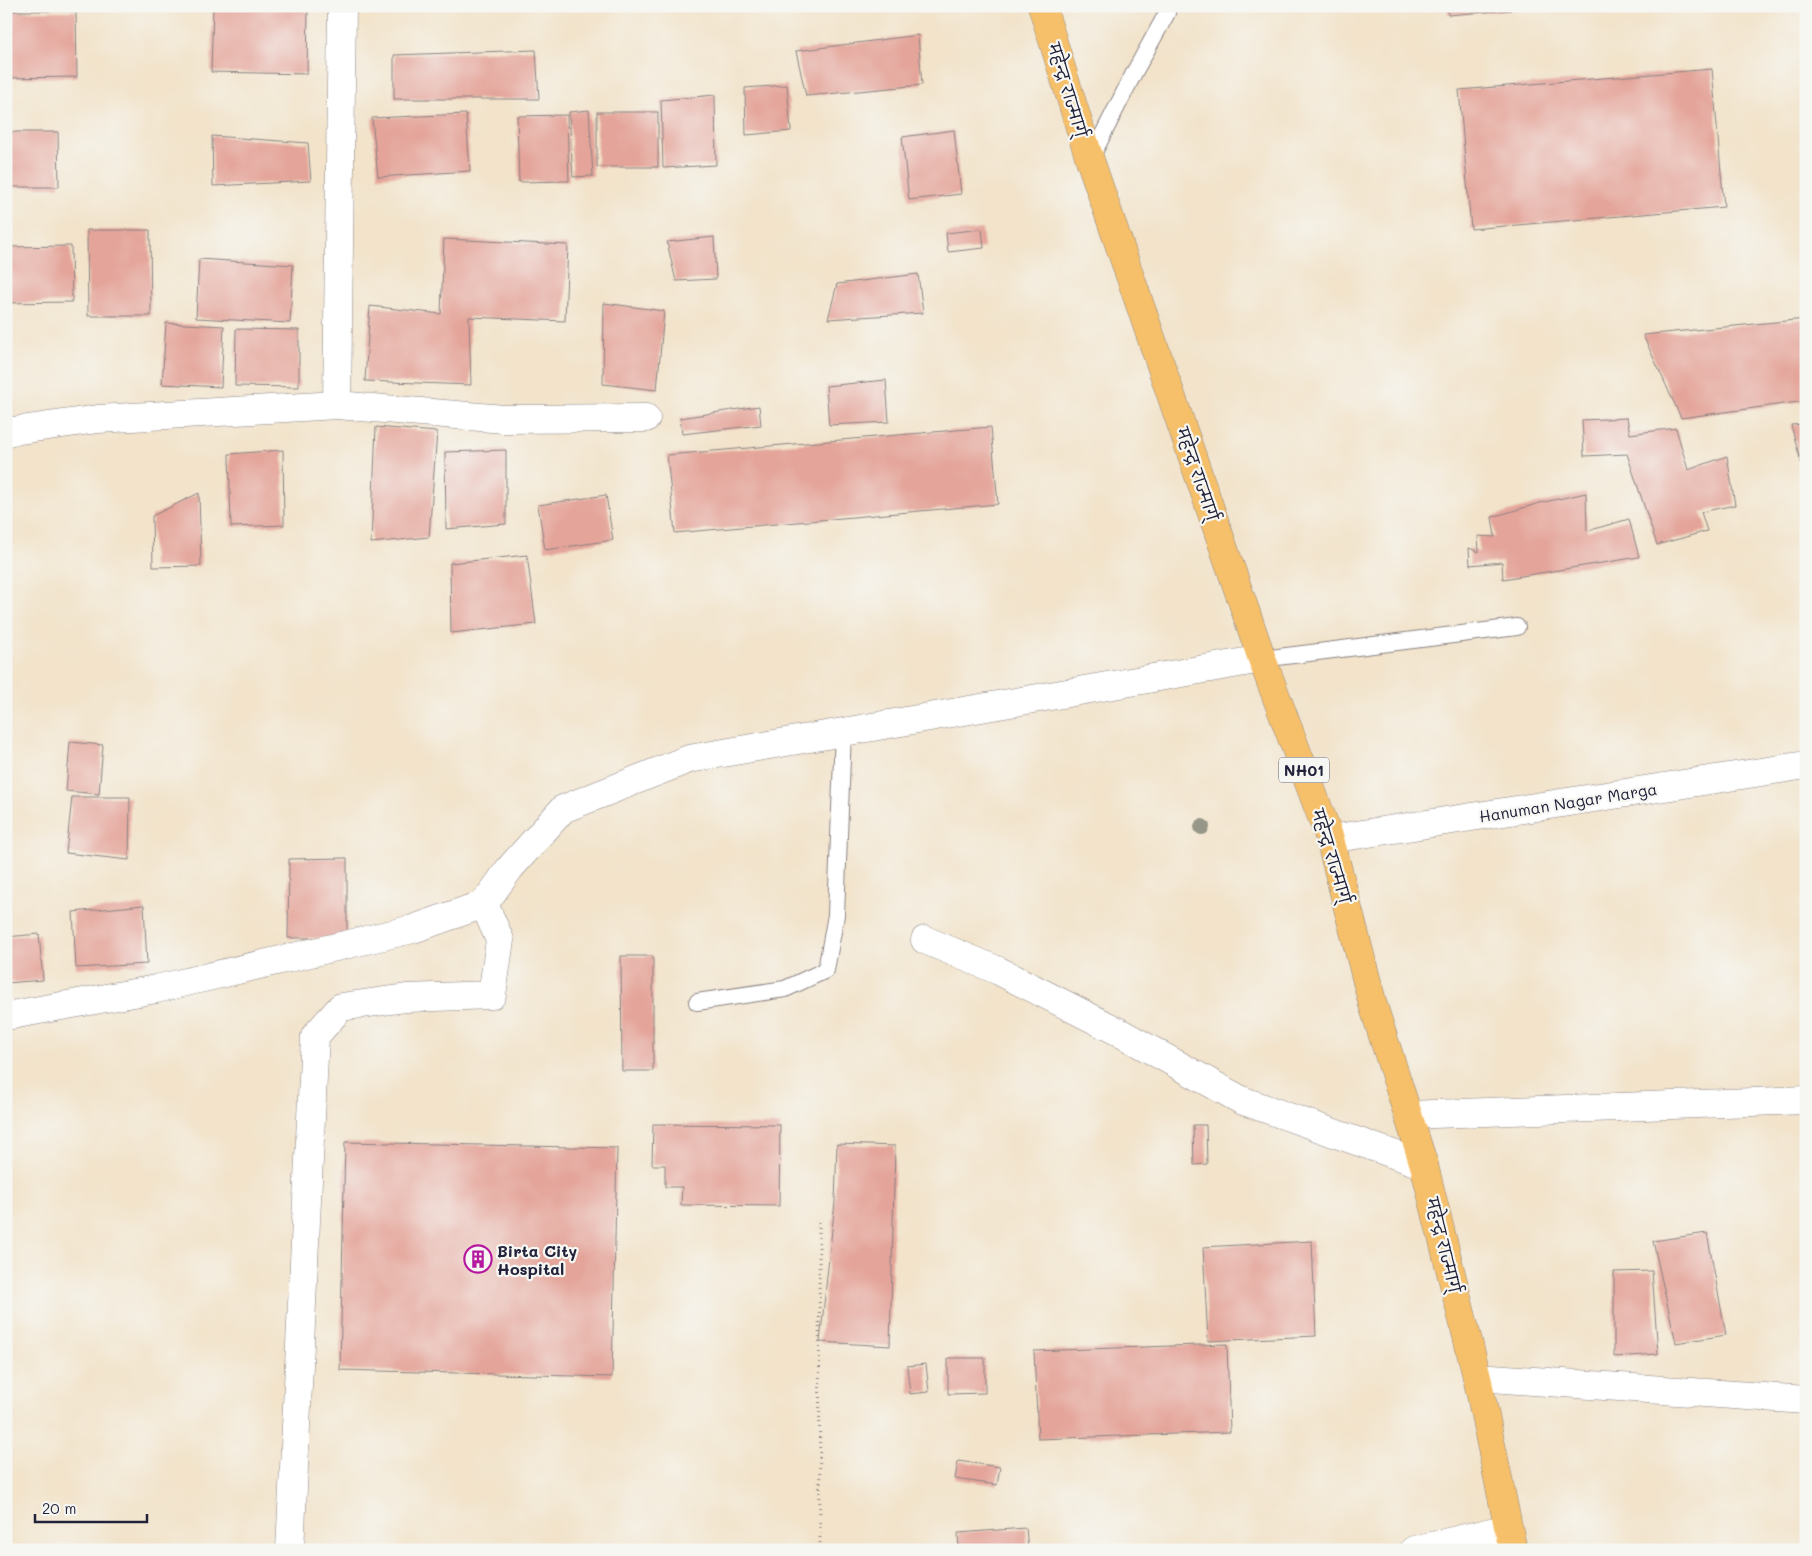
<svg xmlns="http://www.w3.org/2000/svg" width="1812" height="1556" font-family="Mali,'Playpen Sans Deva',sans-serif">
<rect width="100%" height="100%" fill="#f6f6f2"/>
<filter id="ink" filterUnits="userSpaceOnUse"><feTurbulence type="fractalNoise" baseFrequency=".02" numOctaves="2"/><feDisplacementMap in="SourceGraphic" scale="10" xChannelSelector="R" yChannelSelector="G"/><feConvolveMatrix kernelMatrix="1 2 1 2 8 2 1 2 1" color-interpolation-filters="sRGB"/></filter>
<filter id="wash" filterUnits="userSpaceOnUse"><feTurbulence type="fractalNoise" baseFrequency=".0096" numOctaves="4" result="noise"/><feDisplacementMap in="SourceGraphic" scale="20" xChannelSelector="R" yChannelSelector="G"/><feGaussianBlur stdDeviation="1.12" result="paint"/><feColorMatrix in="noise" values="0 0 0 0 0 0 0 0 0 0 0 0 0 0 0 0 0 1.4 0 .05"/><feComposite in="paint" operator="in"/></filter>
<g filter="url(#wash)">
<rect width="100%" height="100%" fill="#f2e3ca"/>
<g id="blocks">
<!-- building -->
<g fill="#e4a49a">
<polygon points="213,6 308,8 307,74 211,72"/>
<polygon points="1447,6 1510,6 1511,10 1448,15"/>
<polygon points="6,11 76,11 77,77 6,78"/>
<polygon points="918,35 922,85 806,96 796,51"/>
<polygon points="536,50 539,99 394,99 394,55"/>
<polygon points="1712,69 1724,207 1471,229 1459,90"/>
<polygon points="787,85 791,131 746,135 745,88"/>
<polygon points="715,95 716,165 663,168 661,100"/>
<polygon points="589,110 593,176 573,177 569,112"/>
<rect x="597" y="112" width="61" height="55"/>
<polygon points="466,114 470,171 378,177 372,118"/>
<polygon points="567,115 569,181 519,182 517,116"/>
<polygon points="954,130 961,194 909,200 902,137"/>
<polygon points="6,132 58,132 59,187 6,187"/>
<polygon points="212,136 308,143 311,181 213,186"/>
<polygon points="982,229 984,248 948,252 946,233"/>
<polygon points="87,230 150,230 151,316 88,316"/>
<polygon points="714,237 716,279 676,281 667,242"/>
<polygon points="444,239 568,245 565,321 469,317 471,385 365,381 370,306 441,314"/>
<polygon points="71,246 72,302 6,303 6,247"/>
<polygon points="199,259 293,265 290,323 196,318"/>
<polygon points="918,274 923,313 828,319 837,284"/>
<polygon points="604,303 664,311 657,390 603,384"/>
<polygon points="1806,319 1806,401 1681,418 1643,335"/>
<polygon points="166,323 224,326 221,387 162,384"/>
<polygon points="236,329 299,330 299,387 235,386"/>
<polygon points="886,380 889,422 829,425 826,386"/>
<polygon points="759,406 761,425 682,434 680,418"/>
<polygon points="1627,418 1630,434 1676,428 1688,470 1727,456 1735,505 1701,512 1707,531 1657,545 1627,454 1584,456 1582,420"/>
<polygon points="1806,424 1806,477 1805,477 1791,425"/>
<polygon points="376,427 437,432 429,537 371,543"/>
<polygon points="991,427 998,504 675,533 667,455"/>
<polygon points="283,450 284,525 231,527 229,454"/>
<polygon points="506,450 506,524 446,529 445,452"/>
<polygon points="199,493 201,566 153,567 152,516"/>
<polygon points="1586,493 1587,531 1629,519 1639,557 1503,579 1502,562 1470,565 1469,548 1479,552 1478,536 1495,537 1492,517 1540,503"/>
<polygon points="606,495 613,540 545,550 538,505"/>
<polygon points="527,555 536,624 451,633 450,563"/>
<polygon points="70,742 103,745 99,794 66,791"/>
<polygon points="72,797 130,797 129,860 66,853"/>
<polygon points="347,858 347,938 288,938 289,859"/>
<polygon points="144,905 147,964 76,968 73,912"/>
<polygon points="39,934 43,980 6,983 6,937"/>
<polygon points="621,956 653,956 653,1071 622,1071"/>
<polygon points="653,1124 780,1125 779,1206 681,1205 682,1187 665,1187 665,1165 652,1165"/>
<polygon points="1193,1125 1206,1125 1207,1164 1194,1165"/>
<polygon points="345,1142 617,1148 612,1377 340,1370"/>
<polygon points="837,1144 895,1146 890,1346 820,1342 835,1202"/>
<polygon points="1707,1233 1726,1335 1676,1343 1653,1241"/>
<polygon points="1312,1241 1316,1336 1208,1341 1203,1247"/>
<polygon points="1652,1271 1658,1354 1614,1357 1614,1272"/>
<polygon points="1227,1344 1230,1432 1038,1439 1034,1351"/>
<polygon points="948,1358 985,1358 985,1393 948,1394"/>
<polygon points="926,1364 929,1392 910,1394 907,1366"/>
<polygon points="958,1461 1000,1467 997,1485 955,1479"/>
<polygon points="1026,1528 1028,1550 959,1550 958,1533"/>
<rect x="1692" y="1547" width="91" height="3"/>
</g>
</g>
</g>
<g filter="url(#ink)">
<use href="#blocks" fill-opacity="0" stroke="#8a8282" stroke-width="1"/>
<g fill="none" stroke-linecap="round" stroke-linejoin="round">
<!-- service casing -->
<g stroke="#8a8282" stroke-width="18">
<g id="service">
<polyline points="1090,160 1135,71 1167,13 1167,6"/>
<polyline points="1262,659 1517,627"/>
<polyline points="697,1002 785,989 826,970 836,915 843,731"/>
</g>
</g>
<!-- minor casing -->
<g stroke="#8a8282" stroke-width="29">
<g id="minor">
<polyline points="337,405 342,6"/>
<polyline points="6,432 98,419 337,405 504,419 646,418"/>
<polyline points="1330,839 1806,765"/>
<polyline points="925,940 999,971 1117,1031 1241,1100 1424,1165"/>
<polyline points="6,1016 156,989 413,929 484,904 510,868 563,809 689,759 1262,659"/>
<polyline points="1408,1115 1806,1100"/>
<polyline points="1477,1377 1806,1400"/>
<polyline points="290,1550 315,1036 341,1007 406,998 492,995 500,940 484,904"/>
<polyline points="1414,1550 1508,1528"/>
</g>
</g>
<!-- trunk casing -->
<g stroke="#8a8282" stroke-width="29">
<polyline id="trunk" points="1042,6 1090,160 1262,659 1330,839 1373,1005 1424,1165 1477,1377 1513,1550"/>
</g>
<!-- path -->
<polyline stroke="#8a8282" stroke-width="3" stroke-dasharray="1 4" stroke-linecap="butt" points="819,1222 820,1550"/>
<!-- service -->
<use href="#service" stroke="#fff" stroke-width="16"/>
<!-- minor -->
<use href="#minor" stroke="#fff" stroke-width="28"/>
<!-- trunk -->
<use href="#trunk" stroke="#f6c06b" stroke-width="28"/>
</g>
<!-- trees -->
<circle fill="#969788" cx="1202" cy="827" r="8"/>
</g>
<!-- icons -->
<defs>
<g id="building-ring" transform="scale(1.4375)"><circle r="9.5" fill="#f6f6f2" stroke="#b5179e" stroke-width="1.5"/><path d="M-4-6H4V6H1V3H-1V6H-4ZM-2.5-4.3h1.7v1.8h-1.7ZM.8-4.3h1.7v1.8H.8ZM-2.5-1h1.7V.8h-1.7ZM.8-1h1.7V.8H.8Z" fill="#b5179e"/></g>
</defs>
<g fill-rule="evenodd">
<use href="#building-ring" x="478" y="1259"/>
</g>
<g text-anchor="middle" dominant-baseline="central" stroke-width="4.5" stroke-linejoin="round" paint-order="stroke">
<!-- shield labels -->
<rect fill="#f6f6f2" stroke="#626272" stroke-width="1" x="1279" y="757.5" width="50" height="25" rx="4"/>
<g font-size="15" font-weight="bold" fill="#22223b">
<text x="1304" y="770">NH01</text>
</g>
<!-- street labels -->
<g font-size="16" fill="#22223b" stroke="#f6f6f2">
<text transform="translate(1068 90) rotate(73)">महेन्द्र राज्मार्ग्</text>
<text transform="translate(1198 474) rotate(71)">महेन्द्र राज्मार्ग्</text>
<text transform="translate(1568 802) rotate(-9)">Hanuman Nagar Marga</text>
<text transform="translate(1332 856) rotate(73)">महेन्द्र राज्मार्ग्</text>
<text transform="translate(1444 1245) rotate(76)">महेन्द्र राज्मार्ग्</text>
</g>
<!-- poi labels -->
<g font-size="16" font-weight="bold" fill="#22223b" stroke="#f6f6f2" text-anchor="start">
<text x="497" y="1250">Birta City<tspan x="497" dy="18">Hospital</tspan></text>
</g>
</g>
<!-- margin -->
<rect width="1812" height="1556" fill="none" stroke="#f6f6f2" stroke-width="25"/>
<!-- scale -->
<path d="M35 1514v8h112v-8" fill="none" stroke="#22223b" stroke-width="2.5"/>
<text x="42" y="1514" font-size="15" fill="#22223b" stroke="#f6f6f2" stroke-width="4" paint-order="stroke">20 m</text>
</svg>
